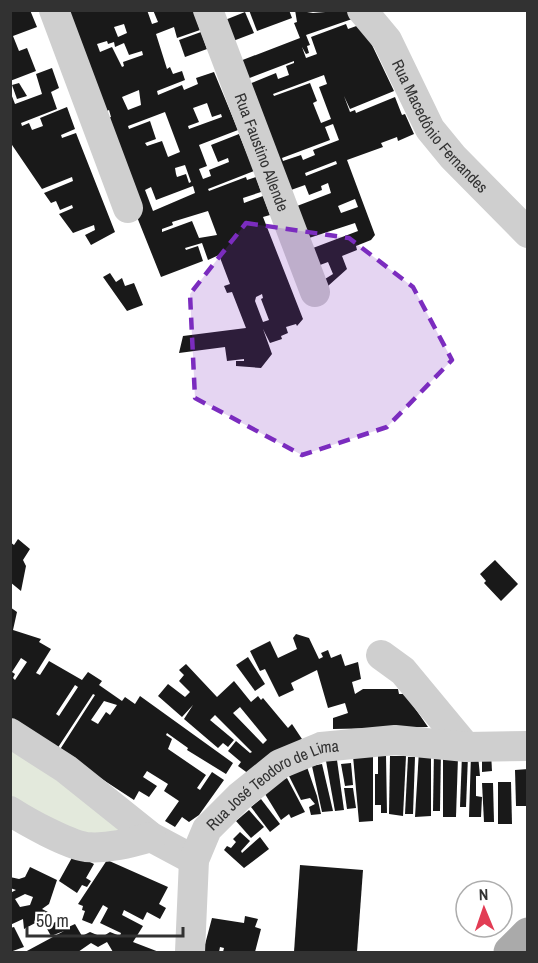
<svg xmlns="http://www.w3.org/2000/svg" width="538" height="963" font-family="'Archivo Narrow',sans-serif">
<rect width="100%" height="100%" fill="#fff"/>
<!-- green -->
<polygon fill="#e3e9dc" points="10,743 134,834 82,841 11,800"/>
<!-- building -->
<g fill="#191919" fill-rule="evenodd">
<polygon points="10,10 30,10 37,27 13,36 19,51 27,48 36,71 10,81"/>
<path d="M60 10H147L152 24 158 22 153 10H193L200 30 177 38 174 27 156 34 167 69 170 67 173 74 182 71 185 80 157 91 158 95 182 85 184 90 198 84 196 78 214 72 238 130 199 145 207 166 199 169 203 179 211 176 209 170 229 162 228 158 218 162 211 145 239 134 254 171 208 189 209 191 246 177 247 180 256 177 261 192 243 198 244 203 263 196 270 215 263 217 303 319 297 326 296 324 286 327 288 333 281 336 282 339 270 343 263 329 272 354 261 368 236 366V361H244V359L227 361 225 347 179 353 183 336 246 328 232 292 227 293 224 286 230 284 219 255 208 260 202 243 185 248 186 250 198 246 203 261 161 277 137 217 108 118 111 117 109 110 100 114ZM124 24 127 33 118 37 114 27ZM107 41 108 44 114 42 115 47 124 43 129 55 142 51 143 55 123 62 124 66 122 67 112 47 100 52 97 44ZM139 90 141 105 128 110 122 97ZM207 103 212 117 221 114 222 117 189 129 188 126 199 122 193 108ZM165 112 180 152 168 157 162 141 147 146 145 143 156 139 150 121 129 129 128 126ZM185 165 191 182 189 183 186 174 177 177 176 174 175 168ZM193 186 195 193 153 211 145 190 151 187 156 200ZM208 211 217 235 199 238 192 221 162 232V229L173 225 172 222ZM262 294 263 298 261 299 269 320 263 322 255 301 256 297Z"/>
<polygon points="249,10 289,10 292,18 257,31"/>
<path d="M295 10 313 13 350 10 355 18 306 35 310 45 307 46 309 53 306 54 302 47 306 58 317 54 311 37 346 24 348 29 362 24 394 91 350 109 344 96 350 112 355 110 356 113 395 97 402 115 405 114 414 134 398 141 397 137 381 143 383 147 347 160 375 235 371 240 356 246 357 250 342 256 347 269 328 286 325 279 333 274 328 262 320 265 313 248 358 231 355 223 309 238 297 206 331 193 328 183 321 186 322 190 309 195 305 185 291 190 249 84 276 73 278 79 289 75 286 66 294 63V61L247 79 240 61 300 38 294 23 297 22ZM324 75 327 84 319 87 331 119 321 123 313 103 317 101 310 83 274 96 273 94ZM333 124 339 140 313 150 315 155 303 160 301 155 283 161 282 158 330 140 325 127ZM336 161 337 164 306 176 305 173ZM355 199 358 207 341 213 338 206Z"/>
<polygon points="245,12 254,33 233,41 225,20"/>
<polygon points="201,32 207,49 185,57 179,40"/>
<polygon points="52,68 59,88 51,92 57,109 21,123 22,126 29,123 32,130 43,126 40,118 67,107 75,129 61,135 62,138 76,133 115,232 91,245 85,235 95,230 94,225 73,233 59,214 73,208 72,205 60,210 56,201 51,203 44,193 73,181 72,177 42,189 10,142 10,91 15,104 42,94 36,74"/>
<polygon points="19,83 27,96 17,99 12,85"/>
<polygon points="110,273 116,282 122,278 125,286 134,283 143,305 127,311 103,277"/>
<polygon points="18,539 30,549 23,560 26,566 21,591 10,582 10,542 14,545"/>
<polygon points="495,560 518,584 501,601 484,583 486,581 480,574"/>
<path d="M10 607 17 612 13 630 41 639 39 642 51 649 36 673 40 675 49 661 82 680 88 672 102 681 99 685 122 701 125 697 135 704 140 696 233 763 226 774 187 750 188 748 167 733 166 735 172 739 168 749 206 775 197 788 200 790 212 772 224 780 199 815 189 822 182 817 175 827 165 821 179 801 164 791 168 784 147 771 143 777 157 786 149 797 139 791 134 800 59 751 95 695 93 694 57 749 10 721ZM21 658 27 662 15 680 13 678 15 674 12 672ZM75 685 78 687 59 716 56 714ZM104 701 117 705 110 715 106 712 98 724 91 720Z"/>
<polygon points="296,634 309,638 319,659 323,657 321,653 328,650 331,658 341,654 345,666 358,662 361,679 352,682 355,694 363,689 398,689 399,694 405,694 428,727 333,729 333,718 348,713 345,703 328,708 317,670 291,683 294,690 279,697 265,669 260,671 250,651 270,641 278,658 297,649 293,638"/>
<polygon points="248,657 265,684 255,691 236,665"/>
<path d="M186 664 217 697 234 681 251 702 258 696 261 700 263 698 288 728 292 724 302 739 249 774 238 766 241 762 228 751 236 741 250 753 252 752 215 715 210 720 234 740 228 747 223 743 218 748 184 719 193 705 182 717 158 696 168 684 185 697 190 692 179 681 184 675 179 670ZM240 707 267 740 263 744 233 713Z"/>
<polygon points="431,749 431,816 415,817 419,751"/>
<polygon points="434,750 441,750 440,811 433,811"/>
<polygon points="443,750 458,757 456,817 443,817"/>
<polygon points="491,753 492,771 482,772 482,754"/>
<polygon points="373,754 373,821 359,822 353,756"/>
<polygon points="386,755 387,813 381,813 381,805 375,805 375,774 378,774 378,756"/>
<polygon points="462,755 468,756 466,807 460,807"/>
<polygon points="471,755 478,755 480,776 476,776 476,796 482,797 481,817 469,817"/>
<polygon points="390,756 406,756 403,816 389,814"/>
<polygon points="408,757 415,757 413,814 405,814"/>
<polygon points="337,760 344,810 335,811 326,761"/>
<polygon points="351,763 353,785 345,786 341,764"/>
<polygon points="322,764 333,811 322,812 312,766"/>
<polygon points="307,767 317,796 321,814 311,815 309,807 315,804 310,798 301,800 289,776"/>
<polygon points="528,769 528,806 516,806 515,770"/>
<polygon points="287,778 305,812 291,818 289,814 281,820 265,794 274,783"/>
<polygon points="498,782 511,782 512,824 498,824"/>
<polygon points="482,783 493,783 494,822 484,822"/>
<polygon points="344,788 353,788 356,808 347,809"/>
<polygon points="261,799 280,824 270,832 251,807"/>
<polygon points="249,810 264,827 251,838 236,821"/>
<polygon points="240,832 250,841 241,851 242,853 260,837 269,849 244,868 224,850 227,846 231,848 236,842 233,839"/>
<polygon points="74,854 94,864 86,878 91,881 87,887 82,885 77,893 59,881"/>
<polygon points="107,860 168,887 159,904 166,908 160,919 147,912 143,920 124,910 122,915 143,926 133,942 159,952 113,952 107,942 98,947 91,943 78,952 25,952 64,931 51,936 46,927 59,920 64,929 75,924 82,936 90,932 102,937 110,932 120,936 121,933 100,923 108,908 103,905 92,924 82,920 85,911 82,910 83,906 78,904"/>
<polygon points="300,865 363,870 357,952 294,952"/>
<path d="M30 867 57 880 49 904 42 909 52 914 24 929 23 919 10 925V893L16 890 10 888V877L19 879 25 877ZM25 894 33 897 30 905 20 907 15 899Z"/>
<polygon points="245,916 258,919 255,927 261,929 255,952 223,952 224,948 220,947 219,952 203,952 212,918 244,923"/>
<polygon points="14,927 24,947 10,952 10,928"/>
</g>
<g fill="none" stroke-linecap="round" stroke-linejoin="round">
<!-- minor -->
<g stroke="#cfcfcf" stroke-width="30">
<polyline points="54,10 128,208"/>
<path id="s1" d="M208 10 315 292"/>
<path id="s2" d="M362 10 387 40 430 129 453 157 528 233"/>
<polyline points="381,655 403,671 466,747"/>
<polyline points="10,733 66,769 151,837 194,860"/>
<path d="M10 811C27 822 67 844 86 847 108 849 130 843 151 837"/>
<path id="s3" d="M190 952 194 860 207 829 239 797 280 764 321 747 395 740 466 747 528 746"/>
</g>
<!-- major -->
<polyline stroke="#aaa" stroke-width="33" points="510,952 528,934"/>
</g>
<!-- marked area -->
<path fill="#7b2cbf" fill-opacity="0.2" stroke="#7b2cbf" stroke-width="4.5" stroke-dasharray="12 8" stroke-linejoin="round" d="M246 223 349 238 413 287 452 360 387 427 302 455 195 398 190 294Z"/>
<g text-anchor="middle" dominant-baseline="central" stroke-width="6" stroke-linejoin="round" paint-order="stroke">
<!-- street labels -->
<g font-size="16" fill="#323232" stroke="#fff">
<text stroke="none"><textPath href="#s2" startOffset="141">Rua Macedônio Fernandes</textPath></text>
<text stroke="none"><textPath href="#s1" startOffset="152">Rua Faustino Allende</textPath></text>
<text stroke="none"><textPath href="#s3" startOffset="207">Rua José Teodoro de Lima</textPath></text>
</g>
</g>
<!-- border -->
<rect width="538" height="963" fill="none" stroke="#323232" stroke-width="24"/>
<!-- north arrow -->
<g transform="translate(484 909) rotate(358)"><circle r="28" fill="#ffffff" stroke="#adadad" stroke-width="1.5"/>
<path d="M0-4.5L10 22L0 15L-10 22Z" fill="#e23c54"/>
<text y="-9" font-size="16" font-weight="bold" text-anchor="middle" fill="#323232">N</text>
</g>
<!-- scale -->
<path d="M27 927v9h156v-9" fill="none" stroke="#323232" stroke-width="3"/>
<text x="36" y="927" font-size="18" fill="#323232" stroke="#ffffff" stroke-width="4.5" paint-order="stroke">50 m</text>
</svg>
